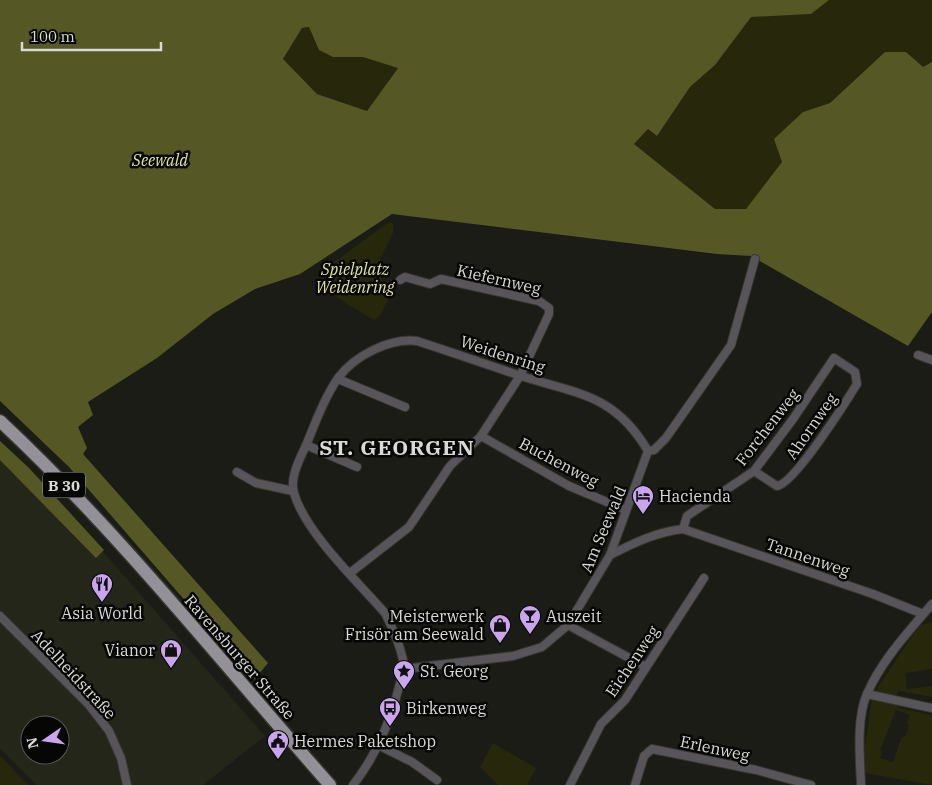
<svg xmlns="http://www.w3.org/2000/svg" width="932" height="785" font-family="'IBM Plex Serif',serif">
<rect width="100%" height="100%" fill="#1b1c15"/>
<!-- built -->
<path fill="#25261a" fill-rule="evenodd" d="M0 452 105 554 265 736 203 785H37L0 748ZM30 725H60V755H30Z"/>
<!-- green -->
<g fill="#27280b" fill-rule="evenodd">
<polygon points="829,0 932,0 932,62 923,67 906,52 885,52 830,103 803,112 782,162 746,209 715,209 634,144 648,129 657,136 690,87 715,65 751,16 811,14"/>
<polygon points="309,27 319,50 333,57 363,57 398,67 367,111 317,94 283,59 302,28"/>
<polygon points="389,222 393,224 393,233 380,259 384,265 380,273 388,300 379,317 374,320 347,304 316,281 321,272"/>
<polygon points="932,622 932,669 905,673 907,689 932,686 932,697 899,691 894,697 875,692 914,633 921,625"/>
<path d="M872 698 895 703 899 708 932 715V785L865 773V746ZM896 710 910 715 907 724 909 725 905 737H902L893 762 880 758 882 752 880 750Z"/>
<polygon points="493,743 536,768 527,785 498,785 480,767"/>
<polygon points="0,756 28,785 0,785"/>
</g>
<!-- forest -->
<g fill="#555725" fill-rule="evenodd">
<path d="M0 0H829L811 14 751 17 715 65 690 87 657 136 648 129 634 144 715 209H746L782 162 774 139 803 112 830 103 885 52H906L923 67 932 62V312L908 346 751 256 717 254 392 214 300 274 255 289 213 314 157 358 88 402 93 415 78 427 87 448 83 454 268 663 254 680 69 467 0 401ZM309 27 319 50 333 57H363L398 68 367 111 317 94 283 59 302 28Z"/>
<polygon points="0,441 29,468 104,550 96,558 0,460"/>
</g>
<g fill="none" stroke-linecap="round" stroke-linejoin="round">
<!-- street casing -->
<g stroke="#363630" stroke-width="10">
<g id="street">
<polyline points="918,355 932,360"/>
<polyline points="338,379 405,407"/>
<polyline points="481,436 569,486 626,510"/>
<polyline points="306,445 357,467"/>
<polyline points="648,451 654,450 666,438 731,345 755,259"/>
<polyline points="237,472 256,483 293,491"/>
<path d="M683 529 687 516 754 471 793 419 834 358 855 372 857 384C846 402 794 484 777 486L754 471"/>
<path d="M610 555C634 543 656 532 683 529L873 594 923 614"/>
<polyline points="350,573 409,527 450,466 481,436 520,376 549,314 549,308 539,301 441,279 430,284 405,277 400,280"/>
<polyline points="0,616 89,705 109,731 121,758 127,785"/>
<polyline points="568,625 646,667"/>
<polyline points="404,669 513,656 542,647 568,625 610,555 648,451"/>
<polyline points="867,694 932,708"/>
<polyline points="378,745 412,762 437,780"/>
<path d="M353 785C376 756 390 722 399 687 400 681 404 674 404 668 403 650 393 629 385 613 357 581 305 532 294 493 289 477 301 457 307 443 316 421 325 397 338 378 355 355 390 338 417 341 451 352 485 364 518 375 576 394 614 393 648 451"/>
<polyline points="570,785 601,724 625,700 704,578"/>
<polyline points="635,785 644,756 652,749 756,770 811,785"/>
<path d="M861 785C860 759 856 718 867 694 881 661 909 631 932 604"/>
</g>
</g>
<!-- primary casing -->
<g stroke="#363630" stroke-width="15">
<path id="primary" d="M0 421C120 533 222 663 330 785"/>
</g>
<!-- street -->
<use href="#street" stroke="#575559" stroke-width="8"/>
<!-- primary -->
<use href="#primary" stroke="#939097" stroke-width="12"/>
</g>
<!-- icons -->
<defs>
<g id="hotel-pin" transform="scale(1.125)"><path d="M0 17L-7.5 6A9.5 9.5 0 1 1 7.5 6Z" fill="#c9a5ee" stroke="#060604"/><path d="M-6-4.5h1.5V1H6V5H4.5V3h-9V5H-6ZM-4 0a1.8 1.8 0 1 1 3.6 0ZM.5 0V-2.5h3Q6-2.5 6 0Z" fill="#111"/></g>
<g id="restaurant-pin" transform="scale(1.125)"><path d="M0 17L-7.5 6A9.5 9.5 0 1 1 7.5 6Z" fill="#c9a5ee" stroke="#060604"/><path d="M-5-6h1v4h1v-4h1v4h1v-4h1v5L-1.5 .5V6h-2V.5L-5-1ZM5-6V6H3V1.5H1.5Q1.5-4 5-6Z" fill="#111"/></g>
<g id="bar-pin" transform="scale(1.125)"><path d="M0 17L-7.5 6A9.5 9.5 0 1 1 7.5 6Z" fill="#c9a5ee" stroke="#060604"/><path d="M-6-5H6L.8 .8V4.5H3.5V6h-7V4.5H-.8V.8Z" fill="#111"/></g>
<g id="shop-pin" transform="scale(1.125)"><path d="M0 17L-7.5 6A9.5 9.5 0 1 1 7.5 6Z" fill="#c9a5ee" stroke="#060604"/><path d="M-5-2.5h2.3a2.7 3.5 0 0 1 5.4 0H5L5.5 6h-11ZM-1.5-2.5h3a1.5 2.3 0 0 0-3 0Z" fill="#111"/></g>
<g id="sight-pin" transform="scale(1.125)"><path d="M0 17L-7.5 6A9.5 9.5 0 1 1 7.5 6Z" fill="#c9a5ee" stroke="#060604"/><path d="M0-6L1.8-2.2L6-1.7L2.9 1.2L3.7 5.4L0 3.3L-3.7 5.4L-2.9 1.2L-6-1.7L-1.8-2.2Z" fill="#111"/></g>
<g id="bus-pin" transform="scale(1.125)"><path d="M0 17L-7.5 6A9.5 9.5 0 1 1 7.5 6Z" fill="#c9a5ee" stroke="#060604"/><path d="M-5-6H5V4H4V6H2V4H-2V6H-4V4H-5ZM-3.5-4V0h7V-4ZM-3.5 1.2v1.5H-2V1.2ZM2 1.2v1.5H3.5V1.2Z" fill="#111"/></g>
<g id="civic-pin" transform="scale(1.125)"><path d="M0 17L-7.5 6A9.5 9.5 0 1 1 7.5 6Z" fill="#c9a5ee" stroke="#060604"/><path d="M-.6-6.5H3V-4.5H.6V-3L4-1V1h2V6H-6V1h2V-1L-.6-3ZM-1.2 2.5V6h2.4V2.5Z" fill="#111"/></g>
</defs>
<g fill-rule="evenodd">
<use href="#hotel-pin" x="643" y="496"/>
<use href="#restaurant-pin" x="102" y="584"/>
<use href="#bar-pin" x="530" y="616"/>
<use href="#shop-pin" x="500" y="625"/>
<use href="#shop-pin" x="171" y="650"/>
<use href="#sight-pin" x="404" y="671"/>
<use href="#bus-pin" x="390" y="708"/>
<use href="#civic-pin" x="278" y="741"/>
</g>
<g text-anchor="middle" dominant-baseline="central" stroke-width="5" stroke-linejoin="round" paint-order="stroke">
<!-- shield labels -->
<rect fill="#060604" stroke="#9a9a96" stroke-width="1" x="43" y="472.5" width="42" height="25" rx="4"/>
<g font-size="15" font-weight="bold" fill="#d9d9d5">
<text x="64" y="485">B 30</text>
</g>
<!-- park labels -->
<g font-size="16" font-style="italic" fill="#e1e696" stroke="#060604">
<text x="160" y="160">Seewald</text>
<text x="355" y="269">Spielplatz<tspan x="355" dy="18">Weidenring</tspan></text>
</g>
<!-- street labels -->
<g font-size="16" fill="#d9d9d5" stroke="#060604">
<text transform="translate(499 279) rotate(13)">Kiefernweg</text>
<text transform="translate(503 354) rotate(18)">Weidenring</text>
<text transform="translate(811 426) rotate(-55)">Ahornweg</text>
<text transform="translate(767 427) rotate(-52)">Forchenweg</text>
<text transform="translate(559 462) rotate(28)">Buchenweg</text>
<text transform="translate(603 529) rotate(-67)">Am Seewald</text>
<text transform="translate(808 557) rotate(19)">Tannenweg</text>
<text transform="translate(240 657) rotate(49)">Ravensburger Straße</text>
<text transform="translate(632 661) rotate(-56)">Eichenweg</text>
<text transform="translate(74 674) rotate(47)">Adelheidstraße</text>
<text transform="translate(715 748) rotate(12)">Erlenweg</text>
</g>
<!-- poi labels -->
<g font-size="16" fill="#d9d9d5" stroke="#060604" text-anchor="start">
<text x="659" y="496">Hacienda</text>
<text x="102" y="613" text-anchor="middle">Asia World</text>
<text x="484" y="616" text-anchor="end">Meisterwerk<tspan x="484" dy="18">Frisör am Seewald</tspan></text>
<text x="546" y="616">Auszeit</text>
<text x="155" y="650" text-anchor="end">Vianor</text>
<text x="420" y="671">St. Georg</text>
<text x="406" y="708">Birkenweg</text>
<text x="294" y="741">Hermes Paketshop</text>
</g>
<!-- district labels -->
<g font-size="21" font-weight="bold" letter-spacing="1" fill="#d9d9d5" stroke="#060604">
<text x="397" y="447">ST. GEORGEN</text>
</g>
</g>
<!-- north arrow -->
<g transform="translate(45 740) rotate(257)"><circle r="24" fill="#060604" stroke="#5a5a58"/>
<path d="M0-4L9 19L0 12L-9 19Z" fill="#c9a5ee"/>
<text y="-8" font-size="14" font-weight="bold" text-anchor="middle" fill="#d9d9d5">N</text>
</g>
<!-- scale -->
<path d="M22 42v8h139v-8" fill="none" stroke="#d9d9d5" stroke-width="2.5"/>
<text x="30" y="42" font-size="15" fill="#d9d9d5" stroke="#060604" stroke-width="4" paint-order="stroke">100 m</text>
</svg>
